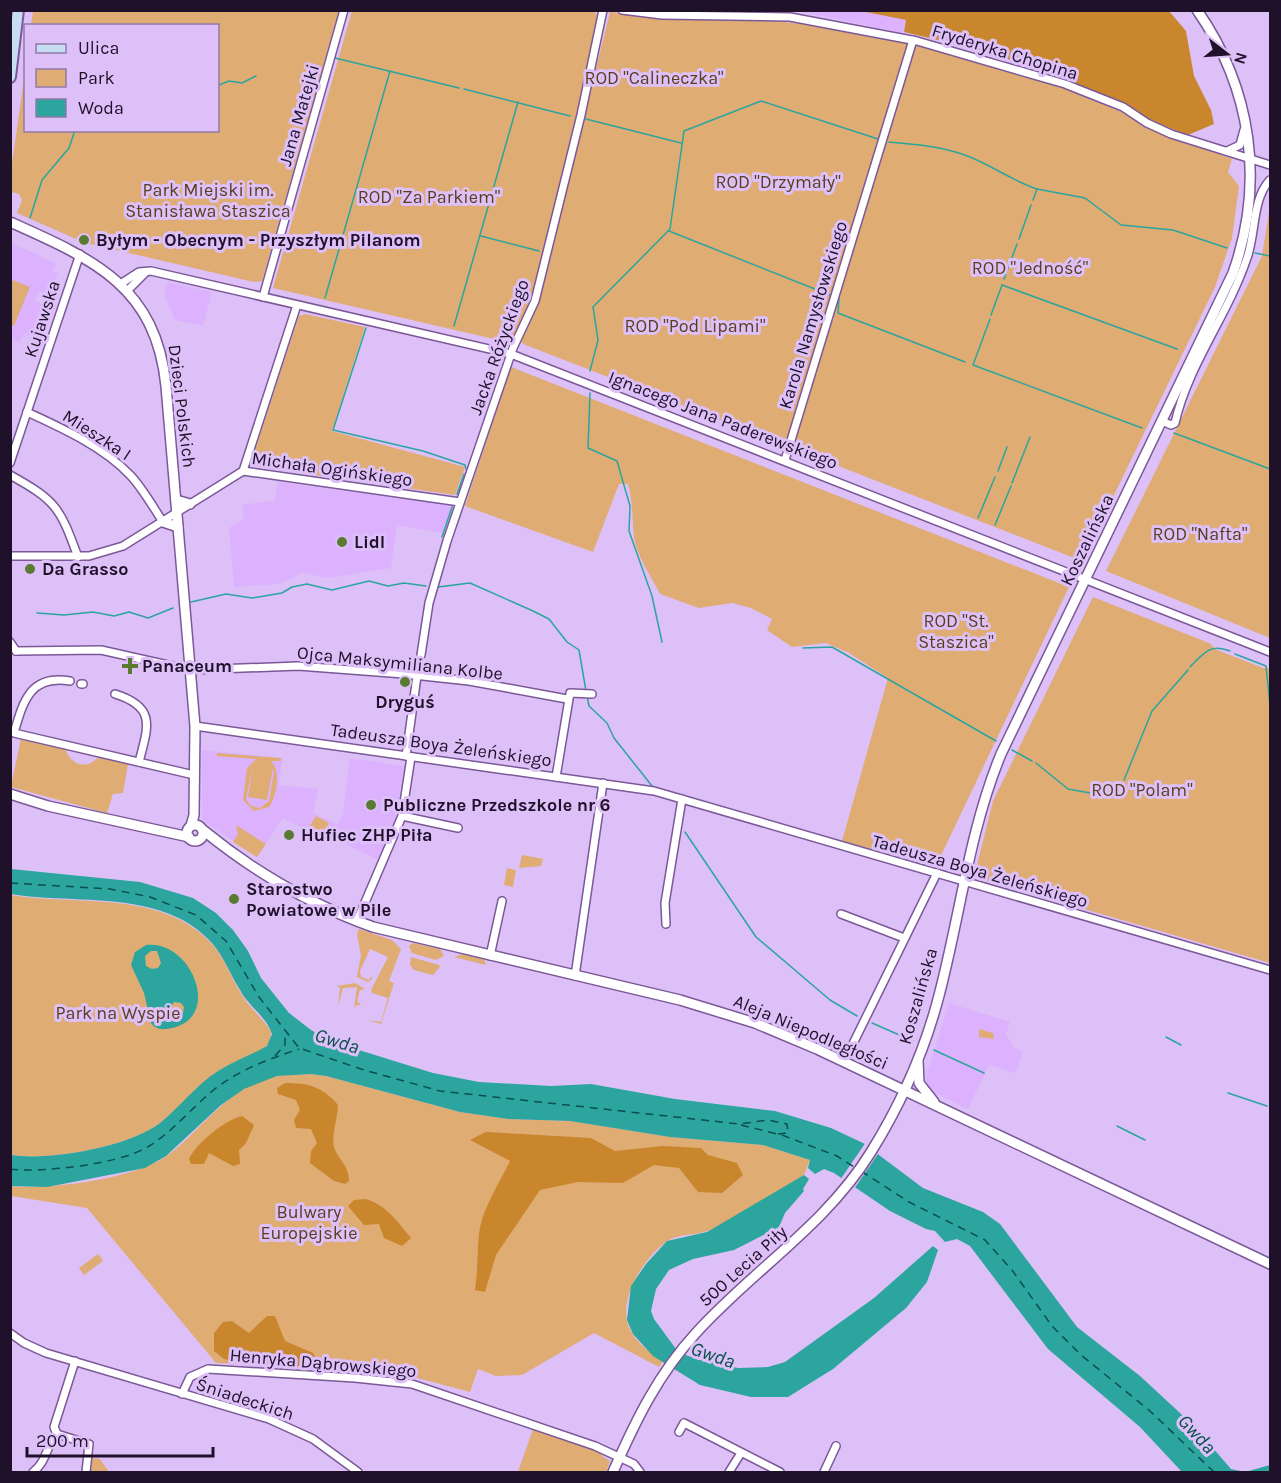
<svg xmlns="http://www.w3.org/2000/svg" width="1281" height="1483" font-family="Karla,sans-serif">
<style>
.built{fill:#dcb2ff}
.green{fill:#dfac73;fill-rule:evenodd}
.forest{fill:#c9862d}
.water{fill:#2ba59e;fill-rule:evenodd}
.pier{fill:#ddc0f8}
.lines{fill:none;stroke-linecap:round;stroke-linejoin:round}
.stream{stroke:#2ba59e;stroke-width:1.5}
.ferry{stroke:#0b504c;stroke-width:1.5;stroke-dasharray:8 6;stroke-linecap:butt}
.minor-casing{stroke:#7b5897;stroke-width:10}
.tertiary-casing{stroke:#7b5897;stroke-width:12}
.secondary-casing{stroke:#7b5897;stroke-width:14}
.minor{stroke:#fff;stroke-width:7}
.tertiary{stroke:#fff;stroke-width:9}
.secondary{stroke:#c6ddf3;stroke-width:10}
.poi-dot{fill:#5b7a31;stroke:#ddc0f8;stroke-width:2}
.labels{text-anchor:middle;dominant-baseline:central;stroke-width:6;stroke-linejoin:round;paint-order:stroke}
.street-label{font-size:18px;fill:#1f112a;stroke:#ddc0f8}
.park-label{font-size:18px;fill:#5a3d1b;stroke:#ddc0f8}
.poi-label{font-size:18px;font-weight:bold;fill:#1f112a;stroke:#ddc0f8;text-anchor:start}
.water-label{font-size:20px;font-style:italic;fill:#0b504c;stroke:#ddc0f8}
</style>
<rect width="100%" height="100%" fill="#ddc0f8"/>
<g class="built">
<polygon points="885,10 907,18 903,33 803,12 711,11"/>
<polygon points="11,243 56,263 52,271 58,273 48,295 39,291 35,301 54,308 43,342 24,333 19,343 11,338"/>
<polygon points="167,282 212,292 203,326 175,320 164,294"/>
<polygon points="278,482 452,506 442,533 397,525 391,568 328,578 303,573 278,584 234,587 229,528 244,518 242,505 275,500"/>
<polygon points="202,750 283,758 278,785 318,789 313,813 337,824 343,814 350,758 404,766 395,825 381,861 330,837 327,841 283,818 257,857 202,820"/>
<polygon points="949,1003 1010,1022 1006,1034 1015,1048 1023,1051 1016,1073 989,1065 968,1109 931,1091 925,1080"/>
</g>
<g class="green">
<polygon points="33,11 339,11 262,281 254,282 90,244 90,238 85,235 79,235 76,239 17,213 22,200 19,194 11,192 11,171 25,71 26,130 218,130 218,26 31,25"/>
<polygon points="352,11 594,11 598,17 576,119 528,309 511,343 273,288"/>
<polygon points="610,12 672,20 766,20 820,26 909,44 786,446 523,344 521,340 539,298"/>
<polygon points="916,45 1064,88 1131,116 1142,126 1232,159 1228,172 1239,186 1232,238 1215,287 1082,561 792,448 830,322 834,320 833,313"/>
<polygon points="1270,205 1270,638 1106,571 1262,256"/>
<polygon points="10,279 30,287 14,326 11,324"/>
<polygon points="305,314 365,327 332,431 465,467 455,495 259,467 252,459 299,316"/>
<path d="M511 367 1069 587 936 866 842 841 888 678 849 653 826 643 792 647 767 630 772 619 751 608 732 603 699 608 660 594C651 576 637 557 634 537 632 519 633 502 628 484H619L593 552 465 506Z"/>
<polygon points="1093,597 1209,643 1217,650 1263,668 1270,668 1270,963 974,877 993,801"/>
<path d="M21 738 65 749C71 764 85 771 99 757L128 764 123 793 113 794 107 813 11 787Z"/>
<path d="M217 753 281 758V761H271C281 771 277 796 269 807L254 811 243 800 247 768 256 759 217 756ZM253 766 248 797 267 800 273 769 274 772 269 801 260 808 251 806 246 799Z"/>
<polygon points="316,816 329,823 321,837 308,829"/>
<polygon points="236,825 266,844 257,857 233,842 238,834"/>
<polygon points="522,855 543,859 541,866 519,868"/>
<polygon points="507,868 516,870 513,887 504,885"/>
<path d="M11 895C75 906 162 889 212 944 225 959 231 978 242 995 250 1008 262 1018 271 1031L270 1043C257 1056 233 1061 218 1071 196 1086 180 1107 160 1123 129 1147 49 1161 11 1155Z"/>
<polygon points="359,929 392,940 401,949 389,981 394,983 381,1024 367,1020 381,1022 388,998 372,993 371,990 388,957 370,949 360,971 361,977 369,980 372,976 372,979 368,982 357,977 361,955 357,935"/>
<polygon points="413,943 440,949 444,956 436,960 412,953 409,946"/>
<polygon points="463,954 484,959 486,965 454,957"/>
<polygon points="411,957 439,965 440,967 433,975 414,970 410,965"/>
<polygon points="355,983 365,989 360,990 357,1001 361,1005 356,1005 354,1009 357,987 343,988 338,1007 340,988 337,986"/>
<polygon points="979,1029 993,1033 994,1039 979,1037"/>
<path d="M311 1074 326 1076 460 1112 508 1119 570 1121 671 1137 763 1145 810 1160 804 1175 793 1182C766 1198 739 1217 710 1230 696 1236 678 1233 666 1242 645 1257 621 1294 627 1321 631 1339 649 1352 663 1361L659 1367 594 1333 522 1375 496 1376 478 1369 470 1392 391 1371 216 1363 87 1208 11 1196 10 1186C49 1190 133 1179 165 1157 201 1132 225 1089 270 1078 283 1074 298 1075 311 1074Z"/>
<polygon points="98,1254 103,1261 84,1275 79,1268"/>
<polygon points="533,1429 603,1453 602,1456 610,1461 606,1472 518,1472"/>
<polygon points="91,1458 100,1459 109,1472 89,1472"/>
</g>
<g class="forest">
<path d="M861 11H1169L1186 31 1194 76 1211 110 1214 124 1188 135C1140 118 1098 90 1050 73 1003 56 953 43 904 32L906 20Z"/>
<path d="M285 1083C308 1083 322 1086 338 1105 338 1118 330 1138 335 1150 340 1161 349 1166 349 1181L345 1184 334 1181 310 1163 311 1151 317 1143 311 1129 296 1128 294 1120 300 1110 296 1100 278 1094 277 1088Z"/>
<path d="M242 1116 254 1125 246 1143 239 1150 240 1164 233 1166 209 1153 204 1164H191L189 1159C196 1144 224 1120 242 1116Z"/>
<path d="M486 1132 591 1138 615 1151 663 1146 701 1148 708 1155 737 1163 743 1175 722 1193 698 1192 679 1168 654 1165 623 1183 578 1182 540 1190 496 1255 485 1292 475 1290C478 1271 477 1253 479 1234 482 1209 499 1184 510 1161L470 1140Z"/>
<path d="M366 1199C386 1205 398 1222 411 1238L402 1246 384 1238 379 1224 364 1225 348 1206 354 1200Z"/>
<polygon points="267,1316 275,1316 285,1341 313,1353 318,1365 314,1367 236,1362 224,1359 214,1351 214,1333 223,1322 232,1321 249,1333"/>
</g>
<g class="water">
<path d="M11 869 140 882 193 898 216 913 233 930 248 951 261 978 289 1013 311 1030 333 1042 433 1073 479 1082 551 1086 591 1084 675 1099 775 1111 831 1128 863 1143 923 1188 983 1212 1000 1224 1077 1327 1140 1376 1193 1425 1231 1469 1245 1472 1270 1465V1472H1182L1140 1427 1048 1349 970 1246 957 1239 945 1242 935 1231 926 1229 890 1211 834 1173 824 1169 815 1174 808 1168 810 1160 763 1145 670 1137 570 1121 508 1119 460 1112 326 1076 311 1074 277 1076 244 1089 221 1105 166 1156 145 1168 47 1187 11 1186V1155C49 1161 129 1147 160 1123 180 1107 196 1085 218 1071 234 1061 251 1055 267 1046L272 1034C267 1017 248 1006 240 990 230 974 224 957 212 943 163 888 75 905 11 894Z"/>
<path d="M146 945C191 939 223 1017 172 1028 164 1030 156 1030 151 1023L144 993 131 965 135 952ZM157 951 161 963 158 968 152 969 146 966 145 956 151 951ZM174 1002 181 1003 184 1007 183 1013 177 1018 168 1011Z"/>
<polygon points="804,1175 809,1179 803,1189 804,1191 785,1213 779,1227 734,1250 693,1259 669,1270 656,1289 651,1311 654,1319 676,1349 688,1356 738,1368 768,1367 785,1362 874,1298 933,1246 938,1250 927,1282 906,1308 833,1369 788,1397 751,1397 700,1385 653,1356 633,1334 627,1320 631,1286 646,1264 667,1241 707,1232"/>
</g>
<polygon class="pier" points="866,1142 880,1151 854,1189 840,1180"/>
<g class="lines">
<g class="stream">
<polyline points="335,58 459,88"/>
<polyline points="219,85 229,81 242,83 256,76"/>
<polyline points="464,89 570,116"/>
<polyline points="586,119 681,143"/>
<path d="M889 142C913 144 939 146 962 154 989 163 1010 180 1037 189L1033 200"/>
<polyline points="1037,189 1085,198 1121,225 1173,230 1227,248"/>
<polyline points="30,218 42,180 69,148 75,130"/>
<polyline points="669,231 830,295"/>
<polyline points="481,236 539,251"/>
<polyline points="1019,239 1031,205"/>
<polyline points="1255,253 1270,256"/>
<polyline points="1004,279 1017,244"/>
<polyline points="1002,285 1177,349"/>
<polyline points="325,298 390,71"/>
<polyline points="839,298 838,313 965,362"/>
<polyline points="991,315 1002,285"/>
<polyline points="990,319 973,365 1142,428"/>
<polyline points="454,326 518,102"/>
<polyline points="366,328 333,430 423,451 465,465 466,469"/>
<polyline points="590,371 598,340 593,307 670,229 684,131 761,101 878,139"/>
<polyline points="590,393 588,448 617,461 630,506 629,531 652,596 662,642"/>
<polyline points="1174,433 1270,469"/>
<polyline points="998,471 1007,447"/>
<polyline points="1012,483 1030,437"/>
<polyline points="457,494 464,474"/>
<polyline points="978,518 995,477"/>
<polyline points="995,525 1011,486"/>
<polyline points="442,537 452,507"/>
<polyline points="438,587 470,583 533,611 549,619 567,642 579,650 586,691"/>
<polyline points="191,602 226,594 252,598 282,593 292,587 307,584 332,590 369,581 388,586 404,583 426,586"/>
<polyline points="37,613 64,615 93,612 114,616 129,612 148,618 173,608"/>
<polyline points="803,648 832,647 996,741"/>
<polyline points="1235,654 1266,666 1270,705"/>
<path d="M1190 667C1204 653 1210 643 1230 651"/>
<polyline points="587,696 589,706 607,723 614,738 652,786"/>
<polyline points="1012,750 1032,761"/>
<polyline points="1036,763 1068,789 1113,797 1122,786"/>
<polyline points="1124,780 1152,711 1188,670"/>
<polyline points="685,832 756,937 830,1000 857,1016"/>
<polyline points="872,1023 913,1041"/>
<polyline points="1166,1037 1181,1045"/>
<polyline points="934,1050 984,1073"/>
<polyline points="1228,1093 1267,1106"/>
<polyline points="1117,1126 1145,1140"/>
</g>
<g class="ferry">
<polyline points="10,883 110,889 150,897 196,915 226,941 259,997 299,1048 364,1070 440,1091 739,1124 768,1120 787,1124 788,1133 777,1134"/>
<polyline points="275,1056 285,1045 285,1032"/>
<polyline points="741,1125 777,1134"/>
<polyline points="782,1135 837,1156 854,1167"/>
<path d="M10 1169C43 1173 117 1164 146 1148 172 1133 192 1107 216 1088 241 1069 269 1059 299 1049"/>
<polyline points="861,1171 909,1202 985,1240 1012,1270 1052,1326 1081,1355 1150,1411 1214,1472"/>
</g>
<defs>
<g id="minor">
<polyline points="622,10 662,15 790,17 917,41 1065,84 1123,107 1147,123 1171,134 1270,165"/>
<polyline points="1227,151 1240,145 1244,130"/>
<polyline points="122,283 139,272 151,271 511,354 1270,652"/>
<polyline points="128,290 146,272"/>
<polyline points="263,297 344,10"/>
<path d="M27 412C62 428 104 447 131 476 143 489 153 507 163 522"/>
<path d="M1162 421 1171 425 1175 423C1188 365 1228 315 1247 258 1256 233 1252 199 1270 180"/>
<polyline points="785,460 913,40"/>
<polyline points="10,463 80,254"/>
<polyline points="243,471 297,305"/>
<path d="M10 475C57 501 60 508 78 557"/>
<polyline points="10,556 89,556 123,546 243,471 460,502"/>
<polyline points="10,642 16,651"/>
<polyline points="16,651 101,650 190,670 298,666 404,674 469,681 567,699"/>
<polyline points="421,655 429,603 447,541 513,348 535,301 581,115 603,10"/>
<polyline points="419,676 420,665"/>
<path d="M70 681C30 674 23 702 14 733L194 775"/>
<polyline points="81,684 83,684"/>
<path d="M115 694C157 707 148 727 139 762"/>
<polyline points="195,726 654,791 1270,970"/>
<polyline points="406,756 417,676"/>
<polyline points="556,777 570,693 592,694"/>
<polyline points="402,816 458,828"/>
<polyline points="841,914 904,938"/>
<polyline points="357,921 402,816 411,757"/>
<polyline points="666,924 665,903 682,799"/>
<polyline points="490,956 502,901"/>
<polyline points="575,976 603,783"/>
<polyline points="844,1062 937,873"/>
<polyline points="10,1333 24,1343 46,1353 269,1419 313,1439 358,1472"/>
<polyline points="182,1394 190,1377 208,1369 355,1378 412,1384 595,1446 634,1464 640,1472"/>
<polyline points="679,1432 684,1423 780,1472"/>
<polyline points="57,1434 54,1427 75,1361"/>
<polyline points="57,1434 89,1444 86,1472"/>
<path d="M33 1472C47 1462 46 1445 57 1434"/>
<polyline points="729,1472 741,1453"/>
<polyline points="824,1472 836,1446"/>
</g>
<g id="tertiary">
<path d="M10 222C93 259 156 286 166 386L195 726 194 815 191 826"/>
<polyline points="176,500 190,504"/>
<polyline points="163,522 178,527"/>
<polyline points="10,794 48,806 189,837"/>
<circle cx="195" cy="833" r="8"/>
<path d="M203 830C253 871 312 905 373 927L680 1000 755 1023 817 1049 1270 1264"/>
<polyline points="918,1061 919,1083 934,1102"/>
<path d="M613 1472C635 1422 658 1374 696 1333 753 1270 826 1225 871 1152 899 1107 923 1054 937 1003 960 919 968 834 1001 754L1233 273C1265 183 1252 89 1197 10"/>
</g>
<polyline id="secondary" points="10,77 18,10"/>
</defs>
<use href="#minor" class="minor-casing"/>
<use href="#tertiary" class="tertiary-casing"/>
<use href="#secondary" class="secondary-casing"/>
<use href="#minor" class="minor"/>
<use href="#tertiary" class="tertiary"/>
<use href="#secondary" class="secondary"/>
</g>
<g class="poi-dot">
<circle cx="84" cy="240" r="6"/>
<circle cx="342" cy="542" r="6"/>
<circle cx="30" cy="569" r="6"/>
<path d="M127 657h6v6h6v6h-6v6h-6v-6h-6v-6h6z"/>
<circle cx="405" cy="682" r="6"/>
<circle cx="371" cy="805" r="6"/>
<circle cx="289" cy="835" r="6"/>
<circle cx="234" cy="899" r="6"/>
</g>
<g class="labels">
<g class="street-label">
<text transform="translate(1005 52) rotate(17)">Fryderyka Chopina</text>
<text transform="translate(299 115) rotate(-74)">Jana Matejki</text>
<text transform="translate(813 315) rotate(-73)">Karola Namysłowskiego</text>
<text transform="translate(42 319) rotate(-72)">Kujawska</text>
<text transform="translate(499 347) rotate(-70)">Jacka Różyckiego</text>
<text transform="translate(182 406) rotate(83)">Dzieci Polskich</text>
<text transform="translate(723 420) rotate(21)">Ignacego Jana Paderewskiego</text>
<text transform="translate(97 435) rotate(33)">Mieszka I</text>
<text transform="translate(332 469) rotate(8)">Michała Ogińskiego</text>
<text transform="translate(1087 540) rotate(-64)">Koszalińska</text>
<text transform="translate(400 663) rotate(6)">Ojca Maksymiliana Kolbe</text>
<text transform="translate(441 745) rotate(8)">Tadeusza Boya Żeleńskiego</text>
<text transform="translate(980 871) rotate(16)">Tadeusza Boya Żeleńskiego</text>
<text transform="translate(918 996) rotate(-74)">Koszalińska</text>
<text transform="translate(811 1032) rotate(23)">Aleja Niepodległości</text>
<text transform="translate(743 1266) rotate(-42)">500 Lecia Piły</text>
<text transform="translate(323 1363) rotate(5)">Henryka Dąbrowskiego</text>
<text transform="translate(245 1399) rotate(18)">Śniadeckich</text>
</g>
<g class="park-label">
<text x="654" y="78">ROD "Calineczka"</text>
<text x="778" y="182">ROD "Drzymały"</text>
<text x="208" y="190">Park Miejski im.<tspan x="208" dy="21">Stanisława Staszica</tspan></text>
<text x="429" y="197">ROD "Za Parkiem"</text>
<text x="1030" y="268">ROD "Jedność"</text>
<text x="695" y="326">ROD "Pod Lipami"</text>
<text x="1200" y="534">ROD "Nafta"</text>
<text x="956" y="621">ROD "St.<tspan x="956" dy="21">Staszica"</tspan></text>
<text x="1142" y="790">ROD "Polam"</text>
<text x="118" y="1013">Park na Wyspie</text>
<text x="309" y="1212">Bulwary<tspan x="309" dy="21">Europejskie</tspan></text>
</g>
<g class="poi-label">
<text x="96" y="240">Byłym - Obecnym - Przyszłym Pilanom</text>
<text x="354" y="542">Lidl</text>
<text x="42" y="569">Da Grasso</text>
<text x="142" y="666">Panaceum</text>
<text x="405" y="702" text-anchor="middle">Dryguś</text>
<text x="383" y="805">Publiczne Przedszkole nr 6</text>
<text x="301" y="835">Hufiec ZHP Piła</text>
<text x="246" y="889">Starostwo<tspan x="246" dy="21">Powiatowe w Pile</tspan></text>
</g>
<g class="water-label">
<text transform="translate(337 1041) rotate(17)">Gwda</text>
<text transform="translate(713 1355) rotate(19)">Gwda</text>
<text transform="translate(1197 1434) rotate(47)">Gwda</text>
</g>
</g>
<rect width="1281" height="1483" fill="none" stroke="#1f112a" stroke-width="24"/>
<rect x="24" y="24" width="195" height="108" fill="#ddc0f8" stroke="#917aa6" stroke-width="1.5"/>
<rect x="36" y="44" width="30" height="9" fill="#c6ddf3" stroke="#917aa6" stroke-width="1.5"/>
<text x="78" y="54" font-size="18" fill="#1f112a">Ulica</text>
<rect x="36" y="69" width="30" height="18" fill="#dfac73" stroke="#917aa6" stroke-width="1.5"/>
<text x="78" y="84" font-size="18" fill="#1f112a">Park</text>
<rect x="36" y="99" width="30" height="18" fill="#2ba59e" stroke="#917aa6" stroke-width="1.5"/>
<text x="78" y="114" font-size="18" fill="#1f112a">Woda</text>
<g transform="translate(1227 54) rotate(107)" stroke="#ddc0f8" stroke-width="4.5" paint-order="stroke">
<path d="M0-4.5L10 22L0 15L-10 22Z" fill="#1f112a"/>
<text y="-9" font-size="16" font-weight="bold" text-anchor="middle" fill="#1f112a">N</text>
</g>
<path d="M27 1447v9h186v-9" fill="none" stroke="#1f112a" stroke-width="3"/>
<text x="36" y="1447" font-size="18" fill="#1f112a" stroke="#ddc0f8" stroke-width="4.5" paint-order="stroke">200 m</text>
</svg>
